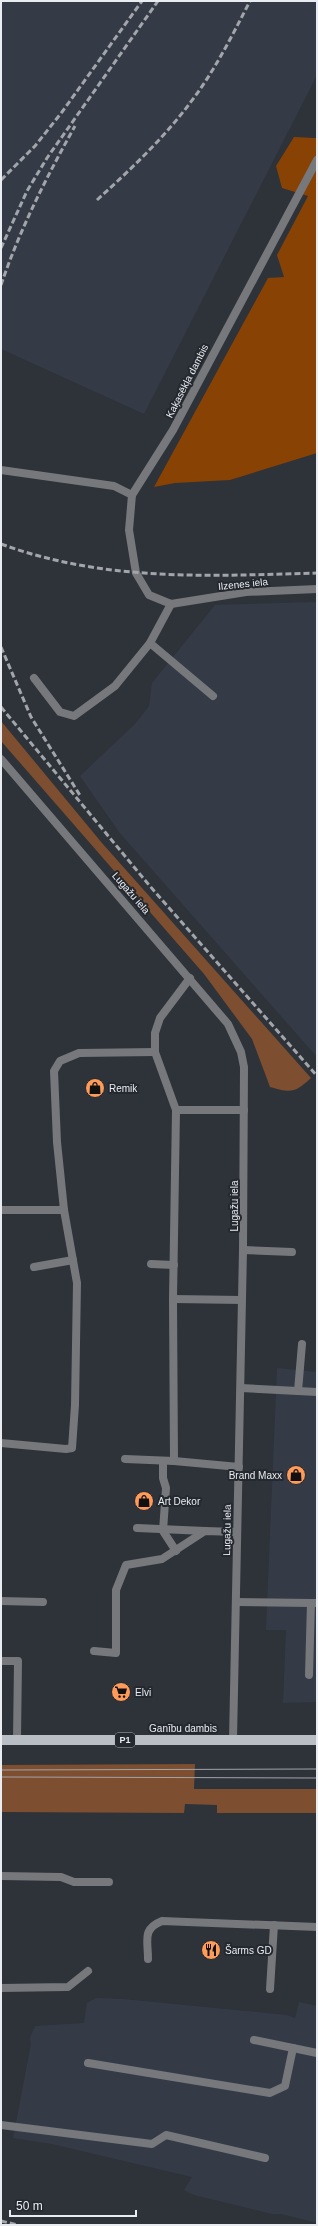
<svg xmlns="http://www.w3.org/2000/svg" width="318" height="2226" font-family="Helvetica,sans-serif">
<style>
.built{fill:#343b47}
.green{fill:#7d4e2f}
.forest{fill:#884204}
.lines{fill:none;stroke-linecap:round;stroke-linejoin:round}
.service{stroke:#76787c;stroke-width:8}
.minor{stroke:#76787c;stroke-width:8}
.tertiary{stroke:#76787c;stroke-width:8}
.primary{stroke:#babec5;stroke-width:10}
.tram{stroke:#a2a5aa;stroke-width:1}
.rail{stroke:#a2a5aa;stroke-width:3;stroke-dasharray:6 3;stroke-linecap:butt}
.labels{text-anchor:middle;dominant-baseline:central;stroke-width:4;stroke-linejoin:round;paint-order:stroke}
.shield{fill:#24282f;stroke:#aeb1b6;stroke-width:1}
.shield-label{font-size:9px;font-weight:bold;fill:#e9ecf0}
.street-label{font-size:10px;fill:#e9ecf0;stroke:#24282f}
.poi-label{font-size:10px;fill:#e9ecf0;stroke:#24282f;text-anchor:start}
</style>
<rect width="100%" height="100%" fill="#2e3239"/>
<g class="built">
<polygon points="1,1 317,1 317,75 144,414 1,349"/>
<polygon points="317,602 317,1057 119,832 80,776 135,724 149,706 152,683 215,605"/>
<polygon points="277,1368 317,1372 317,1702 283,1703 286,1630 266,1630"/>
<polygon points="96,1998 123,1999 286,2015 295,2018 299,2002 317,2006 317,2223 281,2214 272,2214 194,2195 184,2190 192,2177 52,2144 13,2138 31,2044 30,2038 35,2026 84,2023 87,2003"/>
</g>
<g class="green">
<path d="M1 721 102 843 311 1078C295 1093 291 1093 270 1087L252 1039 204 974 1 741Z"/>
<polygon points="195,1764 194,1789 317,1789 317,1813 217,1813 217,1805 185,1804 184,1813 1,1812 1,1765"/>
</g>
<polygon class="forest" points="294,137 316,138 317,142 317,453 230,480 175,483 154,487 268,278 284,277 277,255 308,196 282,188 276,166"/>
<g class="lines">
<g class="service">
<polyline points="1,470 114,486 132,495"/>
<polyline points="150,643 213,696"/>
<polyline points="34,678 60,712 74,716 115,686 150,643 171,604"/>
<polyline points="243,1250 292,1252"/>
<polyline points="34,1267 73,1260"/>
<polyline points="241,1388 317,1392"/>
<polyline points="298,1391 302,1344"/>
<polyline points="1,1601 43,1602"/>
<polyline points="236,1602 311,1603"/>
<polyline points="1,1661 18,1661 17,1739"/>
<polyline points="309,1675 311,1603 317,1603"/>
<polyline points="1,1876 61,1877 74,1882 109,1882"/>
<path d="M148 1959C148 1940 142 1929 162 1921L317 1927"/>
<polyline points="1,1988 68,1987 88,1971"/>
<polyline points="270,1989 274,1925"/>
<polyline points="254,2040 317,2053"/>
<polyline points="88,2063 270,2093 285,2086 293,2048"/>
<polyline points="1,2125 152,2144 166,2135 265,2158"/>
</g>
<g class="minor">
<polyline points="317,160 173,430 132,495 129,530 136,573 149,595 171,604 246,592 317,589"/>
<polyline points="176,1110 244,1110"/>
<polyline points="1,1210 64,1210"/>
<polyline points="151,1264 174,1265"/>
<polyline points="173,1299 242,1300"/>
<polyline points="1,1443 66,1449 72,1448 75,1405 77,1283 64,1210 57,1142 54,1071 60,1061 79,1053 155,1052"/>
<polyline points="125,1459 174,1461 239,1467"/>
<polyline points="163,1461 163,1478 166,1488 163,1531 176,1551"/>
<polyline points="174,1461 173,1299 176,1110 155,1052 155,1033 160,1018 190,978"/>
<polyline points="137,1528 205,1531"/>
<polyline points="94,1651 116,1653 116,1590 126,1565 162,1559 205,1531 237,1532"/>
</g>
<polyline class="tertiary" points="1,759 228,1024 241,1052 244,1067 243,1250 233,1740"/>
<polyline class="primary" points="1,1740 317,1740"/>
<g class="tram">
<polyline points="1,1770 317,1769"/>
<polyline points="1,1777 317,1778"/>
</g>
<g class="rail">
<polyline points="1,180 35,146 62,112 142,1"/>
<path d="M97 200C130 170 163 139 190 103 214 72 232 36 250 1"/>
<polyline points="1,248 27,191 47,158 158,1"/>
<path d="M1 285C20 229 46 178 75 126"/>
<path d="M1 544C105 582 209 576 317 573"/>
<polyline points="1,647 31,717 81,797"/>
<polyline points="1,707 149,885 317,1076"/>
<polyline points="1,2221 18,2225"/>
</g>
</g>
<defs>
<symbol id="shop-disc" viewBox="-11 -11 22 22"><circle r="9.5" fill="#fe9b59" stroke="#24282f"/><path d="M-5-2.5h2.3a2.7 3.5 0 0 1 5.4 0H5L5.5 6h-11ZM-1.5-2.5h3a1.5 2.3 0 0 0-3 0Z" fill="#111"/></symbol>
<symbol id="supermarket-disc" viewBox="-11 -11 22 22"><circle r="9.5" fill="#fe9b59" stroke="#24282f"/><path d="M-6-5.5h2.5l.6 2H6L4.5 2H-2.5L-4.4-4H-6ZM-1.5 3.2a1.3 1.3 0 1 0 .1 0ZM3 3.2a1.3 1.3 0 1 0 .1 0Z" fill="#111"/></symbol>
<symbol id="restaurant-disc" viewBox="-11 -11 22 22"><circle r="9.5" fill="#fe9b59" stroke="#24282f"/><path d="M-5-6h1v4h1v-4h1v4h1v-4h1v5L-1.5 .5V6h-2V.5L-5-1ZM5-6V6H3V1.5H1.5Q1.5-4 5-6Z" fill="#111"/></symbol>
</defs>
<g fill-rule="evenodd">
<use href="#shop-disc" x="84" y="1077" width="22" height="22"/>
<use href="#shop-disc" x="285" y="1464" width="22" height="22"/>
<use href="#shop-disc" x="133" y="1490" width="22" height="22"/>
<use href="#supermarket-disc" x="110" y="1681" width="22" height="22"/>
<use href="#restaurant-disc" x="200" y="1939" width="22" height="22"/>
</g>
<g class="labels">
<rect class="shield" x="115" y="1733" width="20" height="14" rx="3"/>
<g class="shield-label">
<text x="125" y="1740">P1</text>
</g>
<g class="street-label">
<text transform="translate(187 381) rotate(-63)">Kaķasēkļa dambis</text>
<text transform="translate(243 584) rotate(-6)">Ilzenes iela</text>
<text transform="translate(131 893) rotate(49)">Lugažu iela</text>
<text transform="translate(234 1206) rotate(-90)">Lugažu iela</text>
<text transform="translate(227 1530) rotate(-89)">Lugažu iela</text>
<text x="183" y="1728">Ganību dambis</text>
</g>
<g class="poi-label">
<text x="109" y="1088">Remik</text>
<text x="282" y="1475" text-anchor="end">Brand Maxx</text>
<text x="158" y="1501">Art Dekor</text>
<text x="135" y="1692">Elvi</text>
<text x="225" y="1950">Šarms GD</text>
</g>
</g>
<rect width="318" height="2226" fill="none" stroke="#e9ecf0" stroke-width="4"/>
<path d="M10 2210v6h126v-6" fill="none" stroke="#e9ecf0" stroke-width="2"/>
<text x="16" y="2210" font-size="12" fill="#e9ecf0" stroke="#24282f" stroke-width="3" paint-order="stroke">50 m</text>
</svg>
